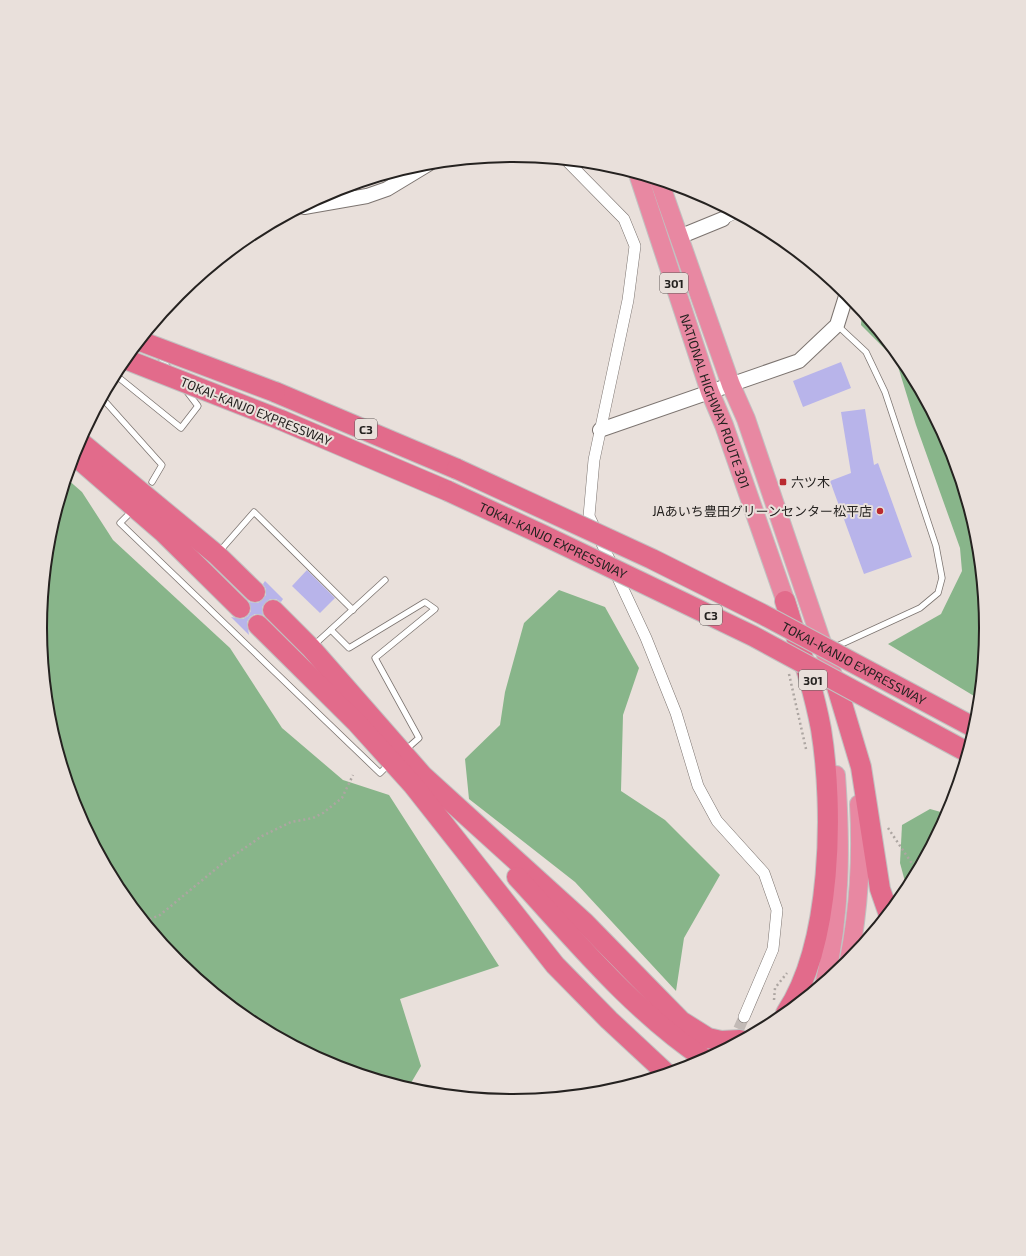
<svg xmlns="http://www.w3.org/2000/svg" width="1026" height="1256" font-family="'Exo 2','Noto Sans JP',sans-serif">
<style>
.forest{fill:#88b58a}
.building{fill:#b8b4ea}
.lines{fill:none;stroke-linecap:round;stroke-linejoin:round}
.minor-tunnel{stroke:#c2bab6;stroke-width:11;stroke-dasharray:11 5.5;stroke-linecap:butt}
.service-casing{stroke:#7c7470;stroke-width:7}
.minor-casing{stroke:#7c7470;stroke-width:12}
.tertiary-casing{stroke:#7c7470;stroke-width:16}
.trunk-casing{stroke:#c2c1c1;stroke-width:20}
.motorway-casing{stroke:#c2c1c1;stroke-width:22}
.path{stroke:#ada6a2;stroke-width:2.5;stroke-dasharray:2 3;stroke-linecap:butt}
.service{stroke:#fff;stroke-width:5.5}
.minor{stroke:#fff;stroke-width:11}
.tertiary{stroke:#fff;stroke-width:14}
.trunk{stroke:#e888a2;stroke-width:18}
.motorway{stroke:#e26b8b;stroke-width:20}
.motorway-bridge-casing{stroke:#c2c1c1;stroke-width:22;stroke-linecap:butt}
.motorway-bridge{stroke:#e26b8b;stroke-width:20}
.poi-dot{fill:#ba2a2f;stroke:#e9e0db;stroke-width:1.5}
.labels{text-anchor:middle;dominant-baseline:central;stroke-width:4;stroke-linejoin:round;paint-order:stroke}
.shield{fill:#e9e0db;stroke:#605b58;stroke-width:1}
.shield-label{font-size:12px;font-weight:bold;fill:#252220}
.street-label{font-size:13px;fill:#252220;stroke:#e9e0db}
.poi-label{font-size:13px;fill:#252220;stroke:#e9e0db;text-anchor:start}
.rim{fill:none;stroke:#252220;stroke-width:2}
</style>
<rect width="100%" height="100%" fill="#e9e0db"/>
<g class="forest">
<polygon points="862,311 906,365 950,447 977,536 986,628 979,699 888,644 941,614 962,571 960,548 916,425 896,360 861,325"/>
<polygon points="66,478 82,492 113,540 230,648 282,728 343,780 389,795 499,966 400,999 421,1066 408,1088 332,1065 250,1021 178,962 120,891 76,809 49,720 40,628 49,535"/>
<polygon points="559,590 605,607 639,668 623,715 621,791 665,820 720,875 684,938 676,991 575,882 469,799 465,759 500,725 505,692 524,623"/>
<polygon points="930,809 948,814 907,889 900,863 902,825"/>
</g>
<g class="building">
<polygon points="841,362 851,388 803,407 793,381"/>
<polygon points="865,409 874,465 878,463 912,557 864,574 830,481 851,473 841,412"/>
<polygon points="307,570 335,598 320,613 292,586"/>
<polygon points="265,581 283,599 281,602 276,599 270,599 262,607 263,615 255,614 250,617 247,622 249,635 231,617 243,619 248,616 251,611 249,602 258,603 266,595 266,589 263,584"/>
</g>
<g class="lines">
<polyline class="minor-tunnel" points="732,1044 744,1017"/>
<defs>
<g id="service">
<polyline points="158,354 170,370"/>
<polyline points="107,390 118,377 181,428 198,406 185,389"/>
<polyline points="102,398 162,465 152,482"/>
<polyline points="127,516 120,523 380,773 384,769"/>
<polyline points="219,552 254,512 353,610"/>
<polyline points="331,630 349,648 425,602 435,609 375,658 419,738 411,745"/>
<polyline points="313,646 385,580"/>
<polyline points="835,647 920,608 938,593 942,578 936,546 885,392 866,352 837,325"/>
</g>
<g id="minor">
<polyline points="566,160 624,219 635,246 628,300 594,460 589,516 646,638 676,713 698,786 717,821 764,873 777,910 773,949 744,1017"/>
<polyline points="723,219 735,213"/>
</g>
<g id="tertiary">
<polyline points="304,207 367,196 387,189 430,163"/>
<polyline points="679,237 723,219"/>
<polyline points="600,430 799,361 837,325 847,293"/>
</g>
<g id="trunk">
<path id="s1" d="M638 174 710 392 724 425 790 614"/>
<polyline points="659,180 731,385 746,419 838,690"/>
<path d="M849 960C859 908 862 857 859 804"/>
<path d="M825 981C841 913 841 845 836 775"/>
</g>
<g id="motorway">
<polyline points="275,392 457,469"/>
<polyline points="281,420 448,491"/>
<polyline points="79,441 217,555 255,592"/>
<polyline points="74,455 163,532 240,608"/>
<path d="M785 601C798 643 813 686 821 729 834 809 832 944 786 1013"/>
<polyline points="273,610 311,648 423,776 585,923 681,1021 708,1038 721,1041 740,1040"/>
<polyline points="258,625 357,723 413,785 555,965 609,1020 666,1073"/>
<polyline points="837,687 861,767 880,889 888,912"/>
<path d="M517 877C575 940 633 1011 705 1059"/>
</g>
</defs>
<use href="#service" class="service-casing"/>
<use href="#minor" class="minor-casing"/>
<use href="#tertiary" class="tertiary-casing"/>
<use href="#trunk" class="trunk-casing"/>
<use href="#motorway" class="motorway-casing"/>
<g class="path">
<polyline points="789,674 806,749"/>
<polyline points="888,828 917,871"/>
<polyline points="145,921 160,915 223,863 262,836 291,822 313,818 323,813 342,798 353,775"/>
<polyline points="774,1000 775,988 787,973"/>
</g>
<use href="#service" class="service"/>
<use href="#minor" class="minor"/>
<use href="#tertiary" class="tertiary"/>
<use href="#trunk" class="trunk"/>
<use href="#motorway" class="motorway"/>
<defs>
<g id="motorway-bridge">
<polyline points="140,341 275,392"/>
<polyline points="125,359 281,420"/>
<path id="s2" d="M457 469 652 559 762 614 975 728"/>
<path id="s3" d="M448 491 541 534 753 636 967 752"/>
</g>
</defs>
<use href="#motorway-bridge" class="motorway-bridge-casing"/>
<use href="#motorway-bridge" class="motorway-bridge"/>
</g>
<g class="poi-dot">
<rect x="779" y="478" width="8" height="8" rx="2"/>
<circle cx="880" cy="511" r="4"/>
</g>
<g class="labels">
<g class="shield">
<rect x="660" y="273" width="28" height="20" rx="3"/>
<rect x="355" y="419" width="22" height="20" rx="3"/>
<rect x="700" y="605" width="22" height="20" rx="3"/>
<rect x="799" y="670" width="28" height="20" rx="3"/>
</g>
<g class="shield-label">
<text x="674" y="283">301</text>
<text x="366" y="429">C3</text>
<text x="711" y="615">C3</text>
<text x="813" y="680">301</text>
</g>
<g class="street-label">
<text stroke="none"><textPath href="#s1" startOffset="240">NATIONAL HIGHWAY ROUTE 301</textPath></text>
<text transform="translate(256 411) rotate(22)">TOKAI-KANJO EXPRESSWAY</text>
<text stroke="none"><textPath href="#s3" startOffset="116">TOKAI-KANJO EXPRESSWAY</textPath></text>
<text stroke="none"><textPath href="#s2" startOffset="442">TOKAI-KANJO EXPRESSWAY</textPath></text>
</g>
<g class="poi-label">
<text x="791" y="482">六ツ木</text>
<text x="872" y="511" text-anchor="end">JAあいち豊田グリーンセンター松平店</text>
</g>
</g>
<path d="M0 0H1026V1256H0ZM47 628a466 466 0 1 1 932 0a466 466 0 1 1-932 0Z" fill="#e9e0db" fill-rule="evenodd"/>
<path class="rim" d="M47 628a466 466 0 1 1 932 0a466 466 0 1 1-932 0Z"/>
</svg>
